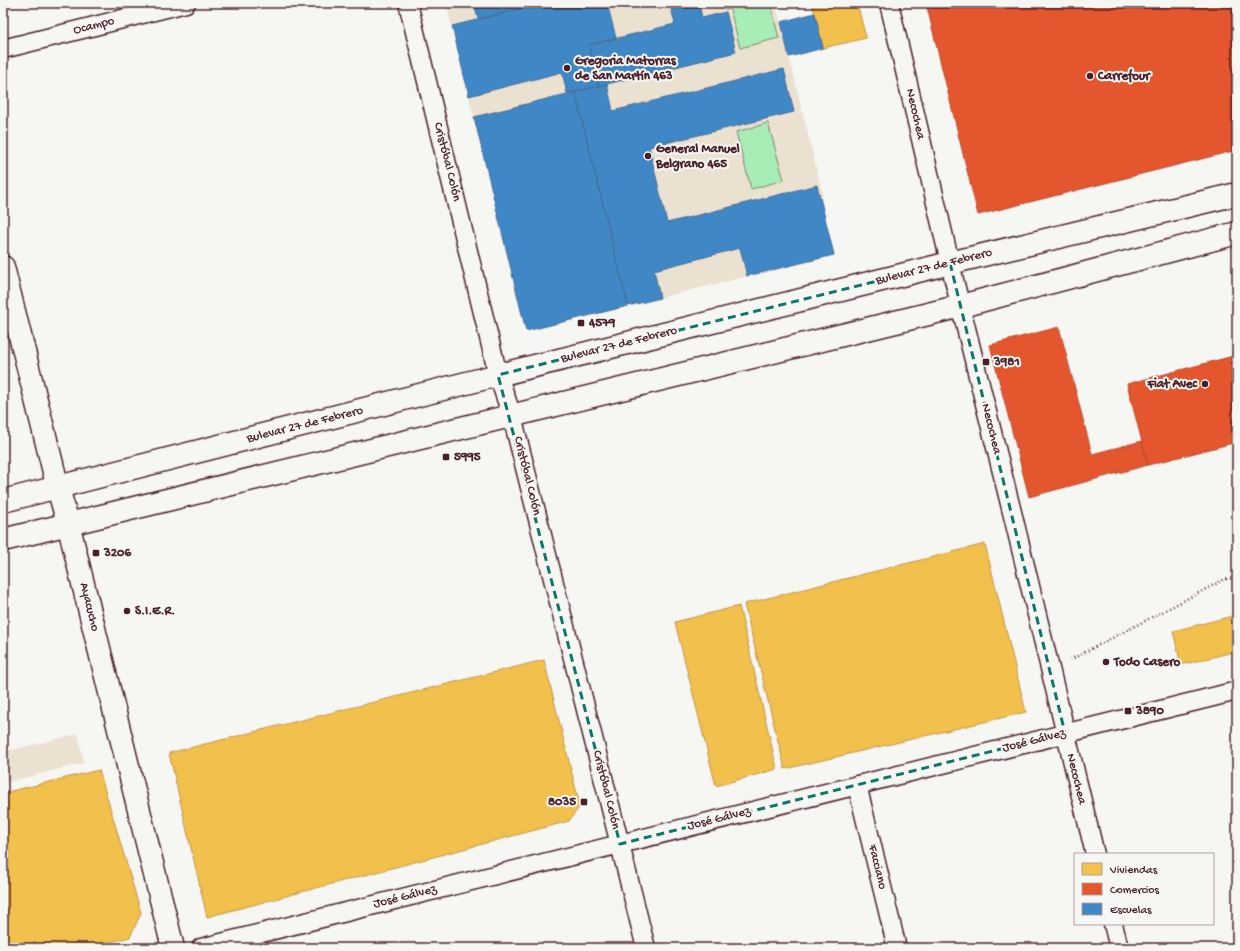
<svg xmlns="http://www.w3.org/2000/svg" width="1240" height="951" font-family="'Gochi Hand',sans-serif">
<style>
.built{fill:#ebe1d1}
.green{fill:#a8ecb6;stroke:#798670}
.homes{fill:#f2c14e;stroke:#c09044}
.shops{fill:#e4572e;stroke:#b6462d}
.schools{fill:#3f88c5;stroke:#426897}
.lines{fill:none;stroke-linecap:round;stroke-linejoin:round}
.street-casing{stroke:#4a1f2b;stroke-width:21}
.secondary-casing{stroke:#4a1f2b;stroke-width:25}
.primary-casing{stroke:#4a1f2b;stroke-width:25}
.path{stroke:#4a1f2b;stroke-width:2.5;stroke-dasharray:1 3;stroke-linecap:butt}
.street{stroke:#f6f6f2;stroke-width:18}
.secondary{stroke:#f6f6f2;stroke-width:22}
.primary{stroke:#f6f6f2;stroke-width:22}
.marked{fill:none;stroke:#0f766e;stroke-width:3;stroke-dasharray:8 5;stroke-linejoin:round}
.poi-dot{fill:#4a1f2b;stroke:#f6f6f2;stroke-width:1.5}
.labels{text-anchor:middle;dominant-baseline:central;stroke-width:4;stroke-linejoin:round;paint-order:stroke}
.street-label{font-size:13px;fill:#4a1f2b;stroke:#f6f6f2}
.poi-label{font-size:13px;font-weight:bold;fill:#4a1f2b;stroke:#f6f6f2;text-anchor:start}
</style>
<rect width="100%" height="100%" fill="#f6f6f2"/>
<filter id="ink" filterUnits="userSpaceOnUse"><feTurbulence type="fractalNoise" baseFrequency=".025" numOctaves="2"/><feDisplacementMap in="SourceGraphic" scale="8" xChannelSelector="R" yChannelSelector="G"/><feConvolveMatrix kernelMatrix="1 2 1 2 8 2 1 2 1" color-interpolation-filters="sRGB"/></filter>
<g filter="url(#ink)">
<g class="built">
<polygon points="446,3 776,3 823,196 820,197 834,255 526,331"/>
<polygon points="78,734 84,763 3,783 3,752"/>
</g>
<g class="green">
<polygon points="723,3 770,3 779,38 740,48 730,9 725,10"/>
<polygon points="768,123 784,180 751,189 736,132"/>
</g>
<g class="homes">
<polygon points="812,3 857,3 866,38 823,48"/>
<polygon points="3,309 10,335 3,337"/>
<polygon points="985,544 1026,712 785,769 744,604"/>
<polygon points="739,606 777,769 716,786 675,622"/>
<polygon points="1237,615 1237,651 1181,665 1173,631"/>
<polygon points="544,660 580,806 569,821 207,917 169,753"/>
<polygon points="99,770 141,913 130,937 85,948 3,948 3,793"/>
</g>
<g class="shops">
<polygon points="926,3 1237,3 1237,150 978,215"/>
<polygon points="1059,327 1092,454 1142,441 1148,465 1029,497 990,345"/>
<polygon points="1237,355 1237,442 1148,465 1127,384"/>
</g>
<g class="schools">
<polygon points="474,3 545,3 478,19"/>
<polygon points="545,3 607,3 616,38 589,45 599,86 567,93 562,72 469,96 452,26"/>
<polygon points="670,3 699,3 702,18 726,12 736,52 599,86 589,45 675,24"/>
<polygon points="815,13 823,48 789,57 781,22"/>
<polygon points="784,69 794,112 649,147 667,223 817,185 834,255 747,276 740,248 654,270 660,298 628,306 575,92 607,84 613,111"/>
<polygon points="575,92 628,306 526,331 474,117"/>
</g>
<g class="lines">
<defs>
<g id="street">
<polyline points="408,3 498,375 512,416 646,948"/>
<polyline points="889,3 955,284 1013,516 1095,854"/>
<polyline points="3,49 186,3"/>
<polyline points="857,785 897,948"/>
<polyline points="1113,924 1119,948"/>
<polyline points="201,948 1237,691"/>
</g>
<polyline id="secondary" points="3,267 58,488 68,523 173,948"/>
<g id="primary">
<polyline points="3,501 498,375 950,263 1237,194"/>
<polyline points="3,540 961,306 1237,233"/>
</g>
</defs>
<use href="#street" class="street-casing"/>
<use href="#secondary" class="secondary-casing"/>
<use href="#primary" class="primary-casing"/>
<polyline class="path" points="1070,660 1225,579 1237,578"/>
<use href="#street" class="street"/>
<use href="#secondary" class="secondary"/>
<use href="#primary" class="primary"/>
</g>
</g>
<path class="marked" d="M950 263 1065 733 620 844 498 375Z"/>
<g class="poi-dot">
<circle cx="567" cy="68" r="4"/>
<circle cx="1090" cy="76" r="4"/>
<circle cx="648" cy="156" r="4"/>
<rect x="577" y="319" width="8" height="8" rx="2"/>
<rect x="982" y="358" width="8" height="8" rx="2"/>
<circle cx="1205" cy="384" r="4"/>
<rect x="442" y="453" width="8" height="8" rx="2"/>
<rect x="92" y="549" width="8" height="8" rx="2"/>
<circle cx="127" cy="611" r="4"/>
<circle cx="1106" cy="662" r="4"/>
<rect x="1124" y="707" width="8" height="8" rx="2"/>
<rect x="580" y="798" width="8" height="8" rx="2"/>
</g>
<g class="labels">
<g class="street-label">
<text transform="translate(94 26) rotate(-14)">Ocampo</text>
<text transform="translate(915 114) rotate(77)">Necochea</text>
<text transform="translate(447 162) rotate(76)">Cristóbal Colón</text>
<text transform="translate(934 267) rotate(-14)">Bulevar 27 de Febrero</text>
<text transform="translate(619 345) rotate(-14)">Bulevar 27 de Febrero</text>
<text transform="translate(305 425) rotate(-14)">Bulevar 27 de Febrero</text>
<text transform="translate(991 429) rotate(76)">Necochea</text>
<text transform="translate(527 476) rotate(76)">Cristóbal Colón</text>
<text transform="translate(89 607) rotate(76)">Ayacucho</text>
<text transform="translate(1034 741) rotate(-14)">José Gálvez</text>
<text transform="translate(1076 779) rotate(76)">Necochea</text>
<text transform="translate(606 790) rotate(76)">Cristóbal Colón</text>
<text transform="translate(719 819) rotate(-14)">José Gálvez</text>
<text transform="translate(877 867) rotate(76)">Facciano</text>
<text transform="translate(405 897) rotate(-14)">José Gálvez</text>
</g>
<g class="poi-label">
<text x="575" y="61">Gregoria Matorras<tspan x="575" dy="15">de San Martín 463</tspan></text>
<text x="1098" y="76">Carrefour</text>
<text x="656" y="149">General Manuel<tspan x="656" dy="15">Belgrano 465</tspan></text>
<text x="589" y="323">4579</text>
<text x="994" y="362">3981</text>
<text x="1197" y="384" text-anchor="end">Fiat Avec</text>
<text x="454" y="457">5995</text>
<text x="104" y="553">3206</text>
<text x="135" y="611">S.I.E.R.</text>
<text x="1114" y="662">Todo Casero</text>
<text x="1136" y="711">3890</text>
<text x="576" y="802" text-anchor="end">8035</text>
</g>
</g>
<rect width="1240" height="951" fill="none" stroke="#f6f6f2" stroke-width="16"/>
<rect x="8" y="8" width="1224" height="935" fill="none" stroke="#4a1f2b" stroke-width="1.5" filter="url(#ink)"/>
<rect x="1074" y="853" width="140" height="72" fill="#f6f6f2" stroke="#b1a0a2"/>
<rect x="1082" y="863" width="20" height="12" fill="#f2c14e" stroke="#b1a0a2"/>
<text x="1110" y="873" font-size="12" fill="#4a1f2b">Viviendas</text>
<rect x="1082" y="883" width="20" height="12" fill="#e4572e" stroke="#b1a0a2"/>
<text x="1110" y="893" font-size="12" fill="#4a1f2b">Comercios</text>
<rect x="1082" y="903" width="20" height="12" fill="#3f88c5" stroke="#b1a0a2"/>
<text x="1110" y="913" font-size="12" fill="#4a1f2b">Escuelas</text>
</svg>
